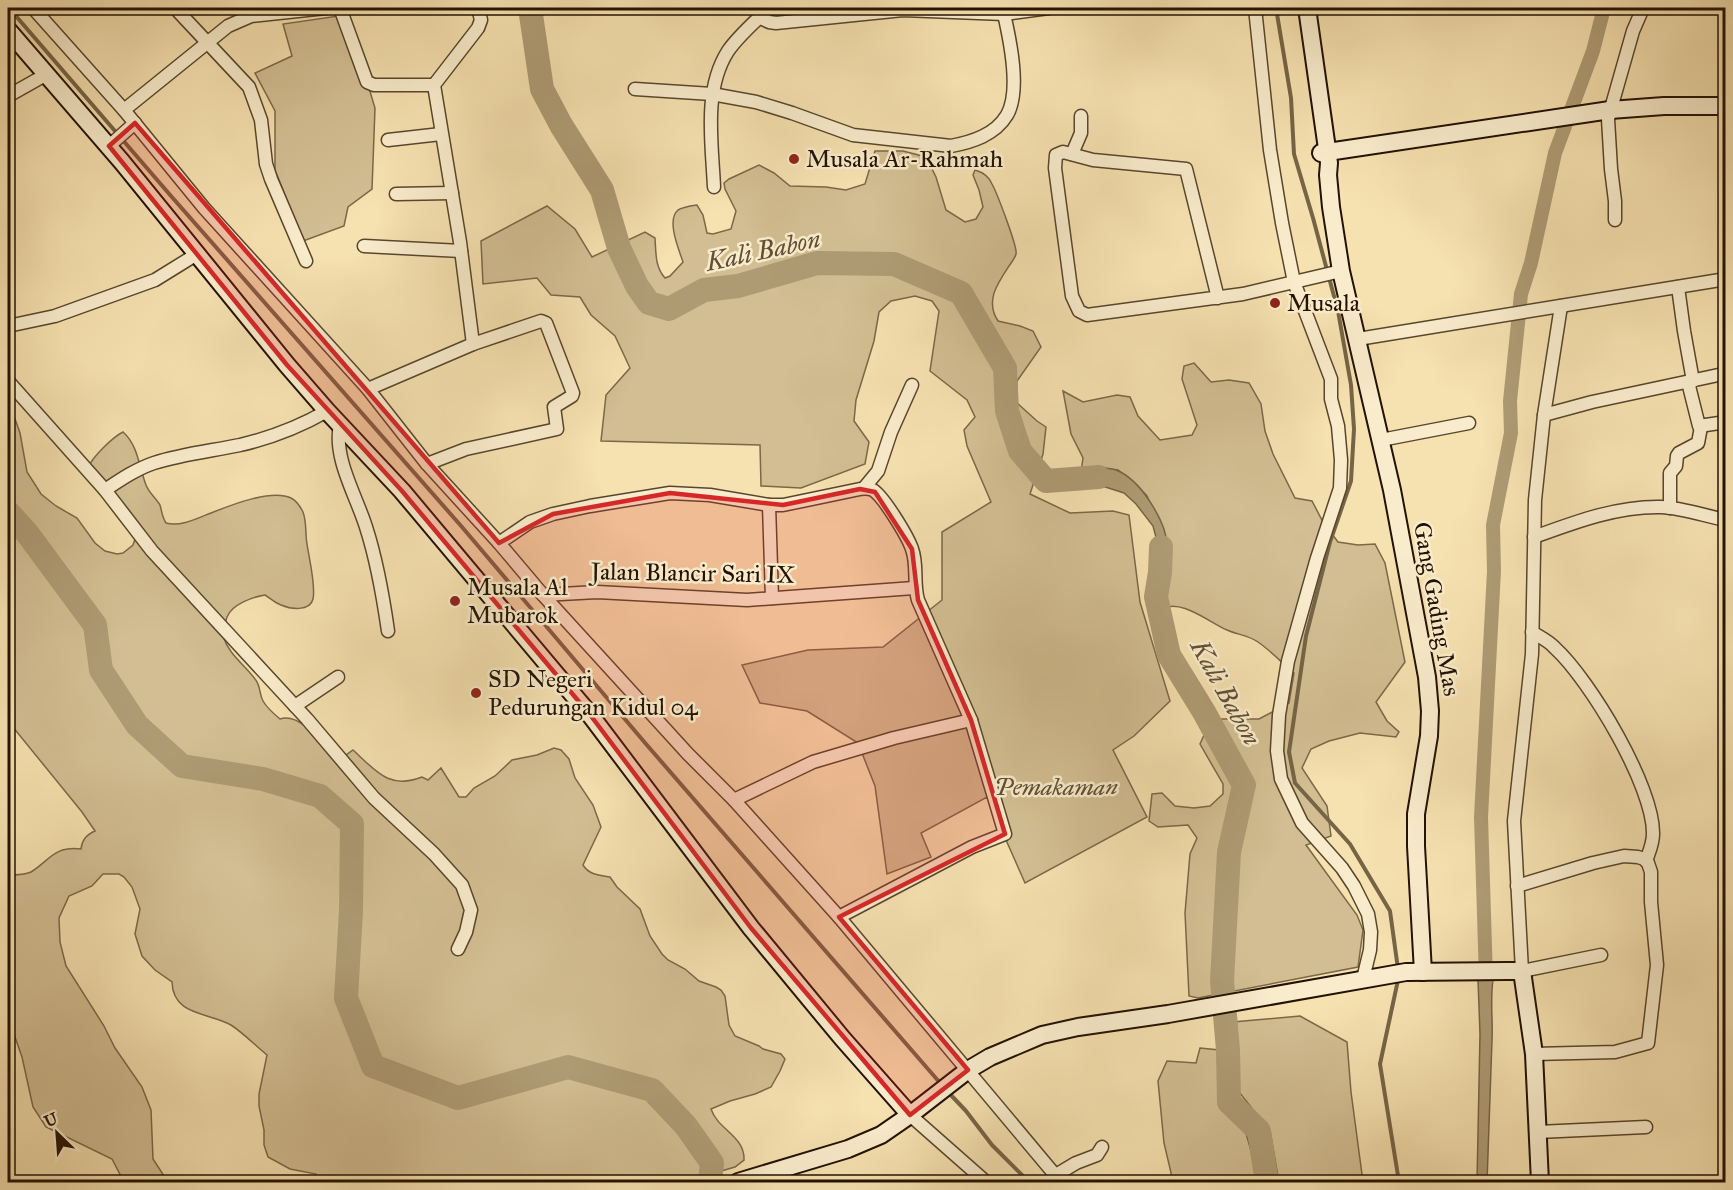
<svg xmlns="http://www.w3.org/2000/svg" width="1733" height="1190" font-family="'IM FELL Great Primer',serif">
<style>
.green{fill:#d2be92;stroke:#7a6849;stroke-width:1.5}
.water{fill:#ae9b74;stroke:#766446;stroke-width:1.5}
.lines{fill:none;stroke-linecap:round;stroke-linejoin:round}
.stream{stroke:#766446;stroke-width:4}
.canal{stroke:#ae9b74;stroke-width:14}
.river{stroke:#ae9b74;stroke-width:24}
.street-casing{stroke:#58462c;stroke-width:15}
.secondary-casing{stroke:#231200;stroke-width:20}
.street{stroke:#f9eccc;stroke-width:12}
.secondary{stroke:#f9eccc;stroke-width:16}
.marked{fill:#d62828;fill-opacity:0.2;stroke:#d62828;stroke-width:4.5;stroke-linejoin:round}
.poi-dot{fill:#8f2418;stroke:#f9eccc;stroke-width:2}
.labels{text-anchor:middle;dominant-baseline:central;stroke-width:5;stroke-linejoin:round;paint-order:stroke}
.poi-label{font-size:24px;fill:#231200;stroke:#f9eccc;text-anchor:start}
.street-label{font-size:24px;fill:#231200;stroke:#f9eccc}
.park-label{font-size:24px;font-style:italic;fill:#604e33;stroke:#f9eccc}
.water-label{font-size:26px;font-style:italic;fill:#625034;stroke:#f9eccc}
</style>
<rect width="100%" height="100%" fill="#f6e1b0"/>
<filter id="stains"><feTurbulence type="fractalNoise" baseFrequency=".00333" numOctaves="4"/><feColorMatrix values="0 0 0 0 .2 0 0 0 0 .09 0 0 0 0 .02 0 0 0 .5 -.17"/></filter>
<radialGradient id="worn" r=".72"><stop offset=".6" stop-color="#630" stop-opacity="0"/><stop offset="1" stop-color="#630" stop-opacity=".3"/></radialGradient>
<g class="green">
<polygon points="338,16 362,65 375,108 372,189 348,207 344,226 303,241 275,170 275,111 255,73 292,56 283,24"/>
<path d="M875 151H903L926 157 936 177 946 210 965 222 976 219 983 207 979 190 973 175 975 170C982 172 989 177 992 184 997 193 1018 248 1016 254 1015 258 1011 263 1009 266 997 284 985 301 998 321L1020 326 1033 331 1041 347 1017 381 1016 402 1037 421 1046 427 1043 454 1030 494 1070 513 1113 511 1129 515 1140 602 1170 701 1134 736 1113 750 1147 817 1025 883 987 797 921 833 931 857 887 874 875 786 858 743 807 711 760 703 742 665 808 650 883 647 942 600V532L991 502 967 446 964 430 975 417 967 400 930 371 939 311 932 301 915 296 891 301 879 312 874 341 856 400 854 421 869 442 865 464 801 488 761 486 760 445 601 441 606 395 630 368 615 336 591 315 580 297 551 295 537 278 483 284 481 241 547 206 575 229 592 257 645 232 655 238C656 253 655 267 665 278L670 276 683 262C679 250 666 220 678 210 683 207 691 206 697 205L703 215 707 233 713 234 731 229 736 211 725 189 724 183 729 179 759 165 774 173 790 186 826 187 846 190 865 184Z"/>
<path d="M1194 363 1211 382 1229 380 1249 383 1261 404 1265 431 1273 454 1295 498 1312 501 1323 522 1338 542 1358 545 1375 544 1385 563 1405 662 1376 702 1387 721 1399 732 1396 737 1360 733 1329 741 1311 749 1302 768 1327 806 1331 836 1306 845 1357 915 1363 930 1358 967 1198 998 1189 996 1185 913 1190 854 1197 838 1188 825 1158 827 1149 821 1152 794 1162 793 1175 806 1194 808 1210 806 1223 794V784L1200 744 1205 733 1220 719H1259L1289 703 1294 673C1282 663 1271 651 1258 642 1248 635 1238 635 1227 630 1210 623 1181 598 1162 609L1159 598 1163 578 1167 543 1147 496 1137 485 1118 470 1103 468 1081 472 1083 458 1071 434 1063 391 1083 402 1117 395 1130 397 1138 416 1160 440 1192 435 1197 425 1182 379 1184 366Z"/>
<path d="M8 392 9 402 20 433 27 472 41 494 56 506 77 518 95 543 105 551 117 554 123 553 133 545 135 539 88 468C92 457 113 437 123 432 138 445 139 467 146 485 149 493 156 498 160 505 162 512 162 517 166 523 181 527 198 518 211 513 231 505 271 489 291 498 297 501 300 506 303 512 307 523 305 533 307 544 309 558 316 586 313 599 310 612 290 609 281 605 275 603 270 598 265 595 253 597 232 604 227 617 225 623 224 630 223 636 229 655 244 664 255 679 261 686 259 694 263 701 267 708 274 714 280 719 301 712 325 746 339 760L353 750C376 771 389 790 422 777L428 780 441 768 459 797H466L474 788 495 776 512 760 537 755 554 748 561 750 569 759 575 778 593 805 601 827 583 865C589 875 599 875 610 877L617 887 640 909 650 936 662 954 668 960 685 969 699 981 716 987 721 990 725 996 729 1025 735 1036 759 1046 763 1049 781 1054 785 1059 780 1071 771 1087 755 1094 730 1101 711 1109C718 1130 745 1136 744 1160L735 1167 683 1182H315L316 1174 290 1169 268 1157 264 1145V1130L259 1106V1094L267 1055C256 1046 242 1032 231 1025 208 1012 173 1016 172 982L155 970 142 956 135 934 140 909 132 887 124 877 119 874H103L92 886 69 896 59 918 60 942 66 966 104 1026 115 1048 142 1087 151 1110 153 1159 168 1182H124L112 1159 46 1127 33 1107 22 1057 8 1017V875C15 875 25 875 31 872 50 860 54 846 81 849 82 840 86 835 95 831L82 812 8 721Z"/>
<polygon points="1300,1016 1347,1042 1351,1092 1363,1182 1279,1182 1270,1131 1239,1092 1233,1022"/>
<polygon points="1200,1048 1219,1050 1222,1106 1243,1123 1260,1182 1210,1182 1208,1177 1172,1177 1164,1143 1158,1081 1167,1061 1196,1063"/>
</g>
<g class="water">
<path d="M1103 468C1107 468 1112 469 1116 470 1140 479 1166 521 1167 545 1167 556 1164 567 1163 578L1156 579 1159 555 1157 541 1153 526 1136 504 1124 493 1096 484 1067 483C1070 469 1090 470 1103 468Z"/>
<path d="M1478 980H1493C1490 1000 1493 1019 1492 1040 1490 1087 1489 1135 1487 1182H1477L1480 1034Z"/>
</g>
<g class="lines">
<g class="stream">
<polyline points="9,8 171,196 462,527 646,744 941,1084"/>
<polyline points="1276,8 1291,98 1294,154 1313,218 1338,311 1351,385 1354,429 1351,481 1330,542 1306,636 1289,752 1295,783 1350,844 1390,911 1398,969"/>
<polyline points="1398,980 1380,1064 1399,1182"/>
<polyline points="948,1092 966,1111 992,1145 1029,1182"/>
</g>
<polyline class="canal" points="1486,979 1481,817 1494,571 1493,525 1511,433 1510,401 1521,294 1531,263 1555,153 1593,51 1604,8"/>
<g class="river">
<polyline points="530,8 542,89 561,125 602,190 619,248 637,286 649,303 669,309 704,290 738,286 817,263 894,264 961,293 1005,368 1007,411 1020,451 1046,481 1099,477"/>
<polyline points="8,512 27,533 95,625 101,670 137,725 182,766 263,779 320,796 352,824 351,911 346,998 373,1066 458,1098 568,1067 652,1090 686,1126 712,1163 710,1182"/>
<polyline points="1161,547 1160,572 1156,597 1169,655 1204,712 1244,785 1229,852 1222,981 1228,1050 1229,1102 1259,1131 1267,1182"/>
</g>
<defs>
<g id="street">
<polyline points="33,8 124,110 204,208 368,389 427,464 499,543 543,595 688,754 734,800 839,917 1061,1182"/>
<polyline points="175,8 249,87 261,120 266,164 271,179 306,261"/>
<polyline points="340,8 367,82 374,85 434,85"/>
<polyline points="1255,8 1270,150 1282,223 1294,282 1331,379 1331,399 1338,426 1341,460 1340,488 1317,558 1288,661 1279,715 1277,751 1281,779 1302,823 1342,868 1354,886 1368,914 1371,932 1370,950 1363,979"/>
<polyline points="759,17 769,22 776,23 903,10 1004,14 1049,8"/>
<path d="M635 89 712 94 756 102 792 113 853 135 951 146C972 142 995 135 1007 115 1021 91 1010 40 1004 14"/>
<polyline points="8,96 47,74"/>
<polyline points="124,110 228,26 251,16 326,8"/>
<polyline points="388,140 441,134"/>
<polyline points="109,146 135,123"/>
<polyline points="1072,154 1081,133 1081,116"/>
<path d="M714 187C712 143 703 90 728 51 739 35 755 22 769 8"/>
<polyline points="396,194 452,193"/>
<polyline points="1615,220 1615,201 1611,169 1608,119 1633,31 1643,8"/>
<polyline points="364,246 461,251"/>
<polyline points="1678,287 1684,331 1693,381"/>
<polyline points="1218,298 1186,169 1093,160 1063,152 1056,155 1055,168 1072,296 1079,311 1087,315 1243,294 1341,271"/>
<polyline points="1561,306 1544,415 1535,500 1532,654 1514,821 1522,971 1601,955"/>
<polyline points="8,326 55,316 155,280 197,254"/>
<path d="M1358 339C1480 318 1603 300 1726 279"/>
<polyline points="473,344 460,242 434,85 478,28 481,20 478,8"/>
<polyline points="8,381 105,490 152,551 307,719 374,798 434,854 462,885 471,910 466,932 458,949"/>
<polyline points="1688,382 1699,426 1726,422"/>
<polyline points="368,389 473,344 541,321 546,323 573,393 572,396 554,407 557,429 466,449 427,464"/>
<polyline points="1544,415 1592,402 1723,374"/>
<path d="M340 425C333 458 356 495 366 527 377 561 383 596 388 631"/>
<polyline points="1381,440 1469,423"/>
<polyline points="864,488 878,471 891,432 912,385"/>
<path d="M105 490C120 480 136 469 154 463 182 454 211 451 240 445 270 438 301 426 327 411"/>
<polyline points="769,505 772,598"/>
<polyline points="1670,508 1670,473 1676,466 1677,456 1679,453 1698,443 1701,427"/>
<path d="M1534 537C1575 522 1617 506 1661 507 1683 508 1705 516 1726 520"/>
<path d="M499 543 530 522 553 514 590 506 670 493 710 495 769 505H783L860 489C865 488 869 488 873 490 884 497 908 537 912 549 918 565 913 583 918 600L971 720 1005 834 972 847 839 917"/>
<polyline points="543,595 597,592 747,600 914,588"/>
<path d="M1532 632C1540 637 1549 641 1555 648 1590 680 1654 787 1653 834 1653 844 1649 852 1646 861"/>
<polyline points="295,706 338,677"/>
<polyline points="734,800 813,762 894,738 971,720"/>
<polyline points="1517,886 1593,863 1624,856 1638,857 1644,859 1648,863 1651,872 1651,902 1657,965 1648,1043 1615,1052 1534,1054"/>
<polyline points="910,1115 986,1182"/>
<polyline points="1538,1132 1646,1127"/>
<polyline points="1056,1175 1076,1163 1097,1155 1102,1147"/>
</g>
<g id="secondary">
<polyline points="1307,8 1329,163 1328,175 1331,207 1341,271 1392,490 1427,677 1430,711 1429,736 1416,814 1416,846 1423,972"/>
<polyline points="8,30 122,162 287,365 327,411 402,491 591,716 751,928 842,1038 910,1115"/>
<polyline points="1321,153 1610,110 1664,106 1726,106"/>
<polyline points="738,1182 848,1149 881,1135 910,1115 968,1070 990,1057 1042,1035 1078,1027 1168,1014 1406,972 1507,971 1522,971 1534,1054 1540,1182"/>
</g>
</defs>
<use href="#street" class="street-casing"/>
<use href="#secondary" class="secondary-casing"/>
<use href="#street" class="street"/>
<use href="#secondary" class="secondary"/>
</g>
<path class="marked" d="M135 123 499 543 553 514 670 493 783 505 860 489 875 492 912 549 918 600 971 720 1005 834 839 917 968 1070 910 1115 751 928 591 716 402 491 287 365 109 146Z"/>
<g class="poi-dot">
<circle cx="794" cy="159" r="6"/>
<circle cx="1275" cy="303" r="6"/>
<circle cx="455" cy="601" r="6"/>
<circle cx="476" cy="693" r="6"/>
</g>
<g class="labels">
<g class="poi-label">
<text x="806" y="159">Musala Ar-Rahmah</text>
<text x="1287" y="303">Musala</text>
<text x="467" y="587">Musala Al<tspan x="467" dy="28">Mubarok</tspan></text>
<text x="488" y="679">SD Negeri<tspan x="488" dy="28">Pedurungan Kidul 04</tspan></text>
</g>
<g class="street-label">
<text transform="translate(693 573) rotate(1)">Jalan Blancir Sari IX</text>
<text transform="translate(1437 609) rotate(80)">Gang Gading Mas</text>
</g>
<g class="park-label">
<text x="1056" y="787">Pemakaman</text>
</g>
<g class="water-label">
<text transform="translate(763 250) rotate(-12)">Kali Babon</text>
<text transform="translate(1226 692) rotate(61)">Kali Babon</text>
</g>
</g>
<rect width="1733" height="1190" fill="none" stroke="#f6e1b0" stroke-width="30"/>
<rect x="9" y="9" width="1715" height="1172" fill="none" stroke="#231200" stroke-width="3"/>
<rect x="15" y="15" width="1703" height="1160" fill="none" stroke="#231200" stroke-width="1.5"/>
<g transform="translate(57 1133) rotate(335)" stroke="#f9eccc" stroke-width="4.5" paint-order="stroke">
<path d="M0-4.5L10 22L0 15L-10 22Z" fill="#231200"/>
<text y="-9" font-size="16" font-weight="bold" text-anchor="middle" fill="#231200">U</text>
</g>
<rect width="100%" height="100%" filter="url(#stains)"/>
<rect width="100%" height="100%" fill="url(#worn)"/>
</svg>
